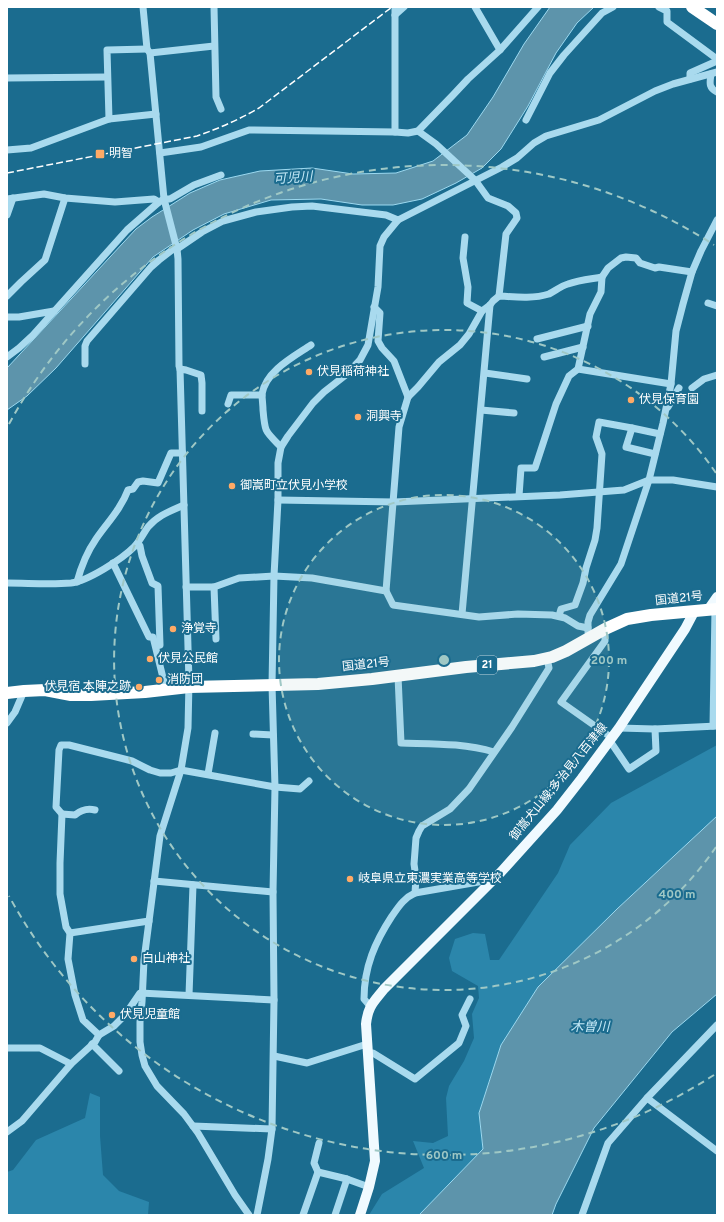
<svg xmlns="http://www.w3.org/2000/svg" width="724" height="1222" font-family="Overpass,'Noto Sans JP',sans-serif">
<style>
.green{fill:#2b86ab}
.water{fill:#5d94ab;stroke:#9cd9f0}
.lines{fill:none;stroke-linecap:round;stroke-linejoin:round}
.minor{stroke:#a9daee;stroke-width:7}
.major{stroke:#f0faff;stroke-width:10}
.highway{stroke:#fff;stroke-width:12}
.rail{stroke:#fff;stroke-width:1.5;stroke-dasharray:7 3;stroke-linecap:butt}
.ring{fill:none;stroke:#9fc8c5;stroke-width:2;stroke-dasharray:7 5}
.poi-dot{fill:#fa6;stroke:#1b6c8f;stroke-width:1.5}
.labels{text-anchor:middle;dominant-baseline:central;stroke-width:4;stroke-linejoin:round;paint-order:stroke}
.shield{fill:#1b6c8f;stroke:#bbd3dd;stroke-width:1}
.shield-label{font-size:11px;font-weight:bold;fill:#fff}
.poi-label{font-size:12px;fill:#fff;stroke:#1b6c8f;text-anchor:start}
.street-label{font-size:12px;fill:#fff;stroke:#1b6c8f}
.water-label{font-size:13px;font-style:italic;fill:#c4e9f7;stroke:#1b6c8f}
.centre{fill:#9fc8c5;stroke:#1b6c8f;stroke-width:2}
.ring-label{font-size:12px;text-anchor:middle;font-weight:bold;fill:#9fc8c5;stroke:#1b6c8f;stroke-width:4;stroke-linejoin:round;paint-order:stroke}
</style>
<rect width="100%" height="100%" fill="#1b6c8f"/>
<g class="green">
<polygon points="717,745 717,816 617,909 538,987 501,1045 479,1112 483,1149 419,1215 369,1215 382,1194 424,1168 413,1141 433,1143 448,1136 446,1098 449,1086 464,1061 474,1038 472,1014 479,998 478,986 452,971 449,958 455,939 473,933 485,934 490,960 499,960 558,873 570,845 611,803"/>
<polygon points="90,1093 100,1097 100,1136 103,1175 119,1191 149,1202 148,1215 7,1215 7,1172 13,1170 36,1140 85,1118"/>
</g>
<g class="water">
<polygon points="550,7 594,7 577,23 556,53 528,106 501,149 482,168 456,183 422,199 393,205 362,205 321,199 271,200 224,214 193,230 153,257 56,368 27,396 7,410 7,368 136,229 152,217 190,193 220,180 260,171 312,168 353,174 396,173 433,161 467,135 493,97 524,44"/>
<polygon points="717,816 717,994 672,1032 594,1128 556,1204 552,1215 419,1215 483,1149 479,1113 501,1045 538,987 617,909"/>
</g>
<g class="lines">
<g class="minor">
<polyline points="143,7 147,49 150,53 164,199 177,249 178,259 179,366 180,369 189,682 188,728 181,770 160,836 144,960 142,1002 140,1022 140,1042 142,1055 145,1066 157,1086 184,1114 198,1133 235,1195 249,1215"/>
<polyline points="214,7 216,97 221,109"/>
<polyline points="395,7 395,132"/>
<polyline points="475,7 500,50"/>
<polyline points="659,7 667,11 667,22 717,59"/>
<polyline points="395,15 404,7"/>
<polyline points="150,53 214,46"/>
<path d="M711 74C710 82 708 88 717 92"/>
<polyline points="7,78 107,77"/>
<polyline points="690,79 690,73 717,61"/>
<polyline points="109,119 107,50 147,49"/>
<polyline points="526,120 550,73 564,55 602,13 613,7"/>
<polyline points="418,131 436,144 475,180 488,198 508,206 516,213 517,218 506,234 499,296 493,301 490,305 482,311 469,334 460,345 439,362 418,387 408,397 399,427 386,591 393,605 479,617 518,614 552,615 565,618 578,626 588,628"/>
<polyline points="7,150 31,148 109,119 156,114"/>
<polyline points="160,153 201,147 249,130 395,132 408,133 418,131 453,95 468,79 500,50 538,7"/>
<polyline points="7,199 44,194 65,198 115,202 154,199 159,202"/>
<polyline points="7,215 13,198"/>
<polyline points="465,237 463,258 468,287 467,303 482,311"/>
<polyline points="7,296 21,282 45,260 65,198"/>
<path d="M499 296C515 297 533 299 549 294 555 291 561 286 568 284 579 280 591 279 602 277"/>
<polyline points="708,303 717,306"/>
<polyline points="374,307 380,313 378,341 382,348 394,361 408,397"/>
<polyline points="7,317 19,317 54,311"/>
<polyline points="537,339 588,326"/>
<polyline points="7,357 19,348 33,335 127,230 159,202 164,199 170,199 194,185 221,175"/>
<polyline points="544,357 583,347"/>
<polyline points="85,364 85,346 87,341 151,267 159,260 172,250 177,249 202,232 223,221 256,212 292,207 312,206 386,215 398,220"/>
<polyline points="180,369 186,370 201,375 202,383 202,411"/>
<polyline points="578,369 671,384"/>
<polyline points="485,373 527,379"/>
<polyline points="692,388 704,379 717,375"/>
<polyline points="228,404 231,395 262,395"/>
<polyline points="668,407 679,388"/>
<polyline points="481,410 514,413"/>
<path d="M281 447C265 431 265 433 263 410 263 405 262 399 262 394 266 371 293 357 311 345"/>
<polyline points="655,454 626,447 632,428 660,434"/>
<polyline points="519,496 521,468 535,468 556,404 569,376 578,369 590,314 601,292 602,277 608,268 621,258 626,257 636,258 640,263 655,268 659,267 692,272"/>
<polyline points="278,500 394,502 560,495 624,490 649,480 673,480 717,487"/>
<polyline points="138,543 140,546 142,556 152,583 158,586 160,645 156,646"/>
<polyline points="113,563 149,637 153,637 166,690"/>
<path d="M77 582C81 567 87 552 96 539 107 523 121 509 128 490L133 489 138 482 143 481 158 483 171 453H183"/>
<path d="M7 583C28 583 50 585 71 583 88 581 122 559 134 547 140 541 143 534 148 527 158 515 171 511 184 505"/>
<polyline points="186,587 214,587 239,578 274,576 312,578 386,591"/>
<polyline points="214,587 216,639"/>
<polyline points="462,614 490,305"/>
<polyline points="559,616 561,609 575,605 583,583 586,568 595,540 597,528 602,454 596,437 599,422 632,428"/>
<polyline points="605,629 605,641 561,702 612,738"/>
<polyline points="588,632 588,622 590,615 621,564 649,480 663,423 671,384 676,331 683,304 692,272 701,251 717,220"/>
<path d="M398 676 401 743C432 744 464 743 494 752"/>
<polyline points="7,723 15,712 24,691"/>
<polyline points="713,726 715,609"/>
<polyline points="619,728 655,729 717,726"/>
<polyline points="253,734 273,735"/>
<polyline points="610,741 629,769 656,751 655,729"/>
<polyline points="208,774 215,733"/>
<path d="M62 814 75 815C81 810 87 808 95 810"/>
<polyline points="154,881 273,892"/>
<polyline points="415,893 484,881 489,883"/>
<polyline points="70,933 149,921"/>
<polyline points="189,995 193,885"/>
<path d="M370 1006 364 999C364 967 375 942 392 916 399 906 404 898 415 893L416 878 414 864 416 838 419 831 422 826 450 809 469 789 512 727 549 668 547 658"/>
<polyline points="99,1035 83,1020 75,995 68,959 70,933 66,927 60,894 60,863 62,814 56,807 59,750 61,745 69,745 132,761 150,770 160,773 171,773 181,770 275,787 300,789 309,781"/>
<polyline points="92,1044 119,1071"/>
<polyline points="7,1048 40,1048 71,1064"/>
<polyline points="367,1053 373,1053 415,1079 459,1043 466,1026 462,1015 470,999"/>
<polyline points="274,1056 307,1063 367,1044"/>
<polyline points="647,1098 717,1151"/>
<polyline points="193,1126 272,1129"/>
<polyline points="7,1132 22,1121 71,1064 95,1042 99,1035 114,1026 125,1015 140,993 274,1000"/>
<polyline points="319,1143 314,1163 318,1172 347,1179 369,1187"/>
<polyline points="257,1215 268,1159 272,1129 274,1000 273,892 275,787 272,685 274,576 278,500 278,463 281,447 288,436 313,403 324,392 347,374 360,360 368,345 378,287 380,246 384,237 398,220 502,167 517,158 534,143 546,136 599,120 655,91 673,84 717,72"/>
<polyline points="303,1215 318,1172"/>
<polyline points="335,1215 347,1179"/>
<polyline points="582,1215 608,1143 647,1098 717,1025"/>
</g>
<g class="major">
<polyline points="708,610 717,597"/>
<path d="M360 1215 369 1187 375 1161 366 1024C368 1006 373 1003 384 989L501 872 557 810 582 778 619 728 685 629 694 612"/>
</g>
<g class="highway">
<polyline points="692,7 717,24"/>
<polyline points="7,693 24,691 45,690 71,695 91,695 145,692 189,687 318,684 372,679 466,667 534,661 552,657 566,651 605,629 627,619 651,615 717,609"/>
</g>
<path class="rail" d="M7 173 197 136C220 128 238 120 259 108L392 7"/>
</g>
<circle cx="444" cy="660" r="165" fill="#9fc8c5" fill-opacity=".12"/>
<g class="ring">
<circle cx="444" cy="660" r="165"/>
<path d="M716 847A330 330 0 1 1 716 473"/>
<path d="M714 1075A495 495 0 0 1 9 896M9 424A495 495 0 0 1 714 245"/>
</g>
<g class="poi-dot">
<rect x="95" y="149" width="10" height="10" rx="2"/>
<circle cx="309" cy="372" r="4"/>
<circle cx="631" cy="400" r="4"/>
<circle cx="358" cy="417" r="4"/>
<circle cx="232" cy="486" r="4"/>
<circle cx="173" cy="629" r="4"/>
<circle cx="150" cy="659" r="4"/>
<circle cx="159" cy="680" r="4"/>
<circle cx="139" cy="687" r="4"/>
<circle cx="350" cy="879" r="4"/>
<circle cx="134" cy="959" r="4"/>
<circle cx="112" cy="1015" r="4"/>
</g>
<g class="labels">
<rect class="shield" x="477" y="656" width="20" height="18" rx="3"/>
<g class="shield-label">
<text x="487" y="665">21</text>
</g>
<g class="poi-label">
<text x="109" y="154">明智</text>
<text x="317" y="372">伏見稲荷神社</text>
<text x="639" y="400">伏見保育園</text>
<text x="366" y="417">洞興寺</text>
<text x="240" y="486">御嵩町立伏見小学校</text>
<text x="181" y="629">浄覚寺</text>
<text x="158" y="659">伏見公民館</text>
<text x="167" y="680">消防団</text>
<text x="131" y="687" text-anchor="end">伏見宿 本陣之跡</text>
<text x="358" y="879">岐阜県立東濃実業高等学校</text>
<text x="142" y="959">白山神社</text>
<text x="120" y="1015">伏見児童館</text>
</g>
<g class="street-label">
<text transform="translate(679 599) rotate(-6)">国道21号</text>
<text transform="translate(366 665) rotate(-6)">国道21号</text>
<text transform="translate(559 782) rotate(-51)">御嵩犬山線;多治見八百津線</text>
</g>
<g class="water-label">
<text transform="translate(293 179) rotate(-4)">可児川</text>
<text x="590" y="1028">木曽川</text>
</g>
</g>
<circle cx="444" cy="660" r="6" class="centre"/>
<g class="ring-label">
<text x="609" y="664">200 m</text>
<text x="677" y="898">400 m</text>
<text x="444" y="1159">600 m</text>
</g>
<rect width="724" height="1222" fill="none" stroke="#ffffff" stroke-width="16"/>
</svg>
